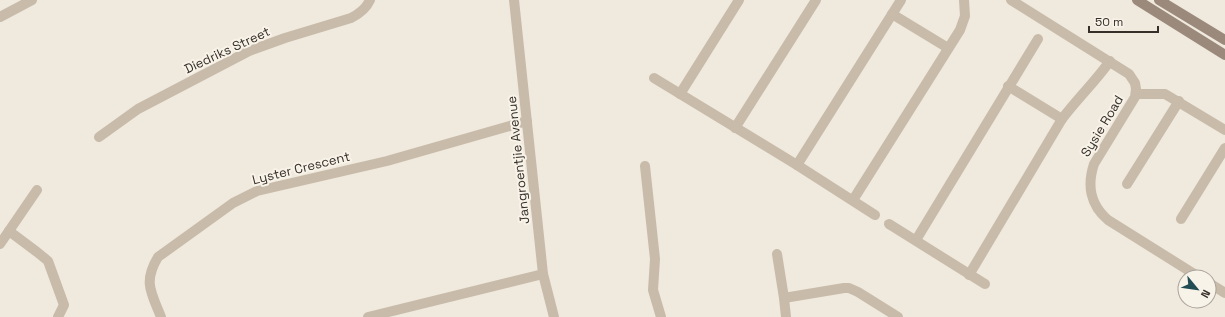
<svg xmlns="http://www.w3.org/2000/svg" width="1225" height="317" font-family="'Space Grotesk',sans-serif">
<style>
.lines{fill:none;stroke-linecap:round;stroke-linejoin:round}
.street{stroke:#c8bbaa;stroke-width:10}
.secondary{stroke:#9b8a7c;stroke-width:10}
.labels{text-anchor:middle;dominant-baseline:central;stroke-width:4;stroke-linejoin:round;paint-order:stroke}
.street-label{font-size:13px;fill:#362e29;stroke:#f8f3e9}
</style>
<rect width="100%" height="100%" fill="#f0e9dd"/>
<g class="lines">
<g class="street">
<polyline points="514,0 543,274 554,317"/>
<path d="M1011 0 1129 74 1135 83 1136 89 1135 97 1094 164C1087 185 1090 205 1108 220L1199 277"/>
<polyline points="892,14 948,48"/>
<polyline points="0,17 32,0"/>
<polyline points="654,78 797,165 875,215"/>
<polyline points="1008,86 1062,119"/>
<polyline points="680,94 739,0"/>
<polyline points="1136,94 1165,94 1225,130"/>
<polyline points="735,128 816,0"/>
<path d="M99 137 138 109 249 51 285 38 351 18C359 14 366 9 370 0"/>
<polyline points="797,165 901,0"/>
<polyline points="645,166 655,259 653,290 661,317"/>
<polyline points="1127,184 1179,101"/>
<polyline points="853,200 960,30 965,16 964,0"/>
<polyline points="1181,219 1225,148"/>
<polyline points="889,224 985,284"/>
<polyline points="9,231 37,252 48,261 64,305 58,317"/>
<polyline points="916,240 1038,39"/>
<polyline points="0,244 37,190"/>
<polyline points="777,254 784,298"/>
<path d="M969 275 1062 119C1077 99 1095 82 1110 61"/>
<polyline points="1209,283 1225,293"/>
<path d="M161 317C151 292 143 282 158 257L233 203 257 191 387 161 527 121"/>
<polyline points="368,317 543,274"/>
<polyline points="786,317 784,298 844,288 849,288 858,292 898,317"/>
</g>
<g class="secondary">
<polyline points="1137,0 1225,55"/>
<polyline points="1159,0 1225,40"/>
</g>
</g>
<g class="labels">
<g class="street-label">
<text transform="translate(227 50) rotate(-25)">Diedriks Street</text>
<text transform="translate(1102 126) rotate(-59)">Sysie Road</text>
<text transform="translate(518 160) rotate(-96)">Jangroentjie Avenue</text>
<text transform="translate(301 168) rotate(-14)">Lyster Crescent</text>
</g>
</g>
<g transform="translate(1197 289) rotate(119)"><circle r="19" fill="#f8f3e9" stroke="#aaa49c"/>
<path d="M0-3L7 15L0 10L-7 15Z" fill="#224c54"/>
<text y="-6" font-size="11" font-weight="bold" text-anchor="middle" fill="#362e29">N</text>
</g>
<path d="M1089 26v6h69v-6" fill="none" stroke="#362e29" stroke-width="2"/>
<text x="1095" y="26" font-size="12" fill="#362e29" stroke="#f8f3e9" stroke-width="3" paint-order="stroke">50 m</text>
</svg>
